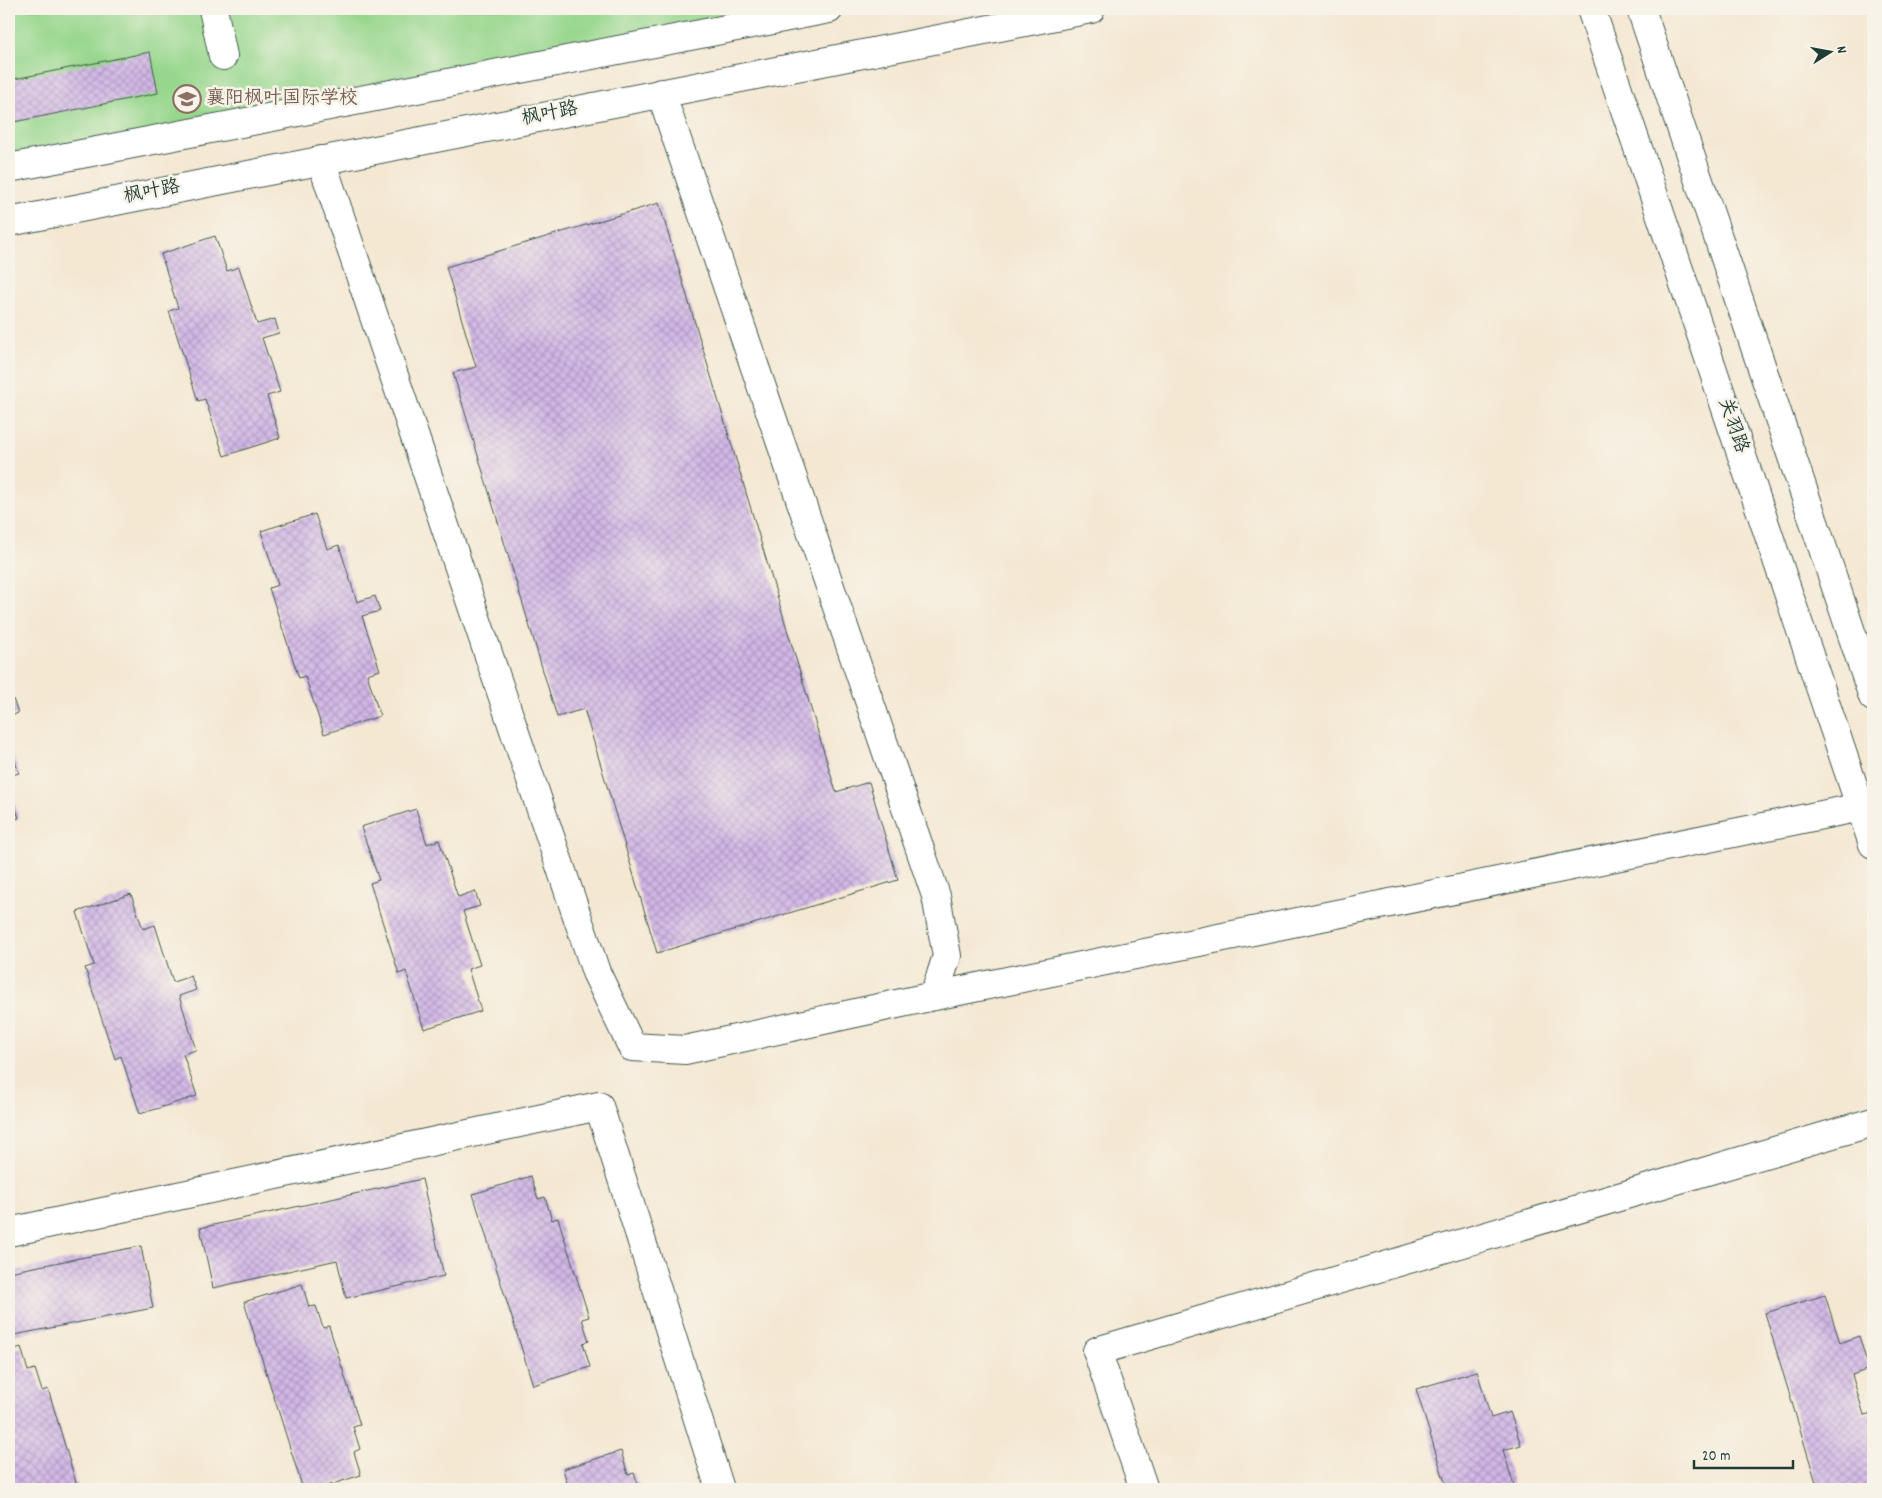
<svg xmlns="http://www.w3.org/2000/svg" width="1882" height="1498" font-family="Dekko,'LXGW WenKai TC',sans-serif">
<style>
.grass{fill:#97d78d;stroke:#5b8a60}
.building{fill:url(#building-cross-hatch)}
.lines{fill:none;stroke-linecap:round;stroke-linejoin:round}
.minor-casing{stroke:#3f574c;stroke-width:30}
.minor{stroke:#fff;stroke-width:28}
.labels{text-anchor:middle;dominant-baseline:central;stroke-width:5;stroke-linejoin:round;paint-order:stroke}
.education-label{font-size:19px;fill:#785e54;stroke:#f7f3e8;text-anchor:start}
.street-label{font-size:19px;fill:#1f3d34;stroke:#f7f3e8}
</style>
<defs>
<pattern id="building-cross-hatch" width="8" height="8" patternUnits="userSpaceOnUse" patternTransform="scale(1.25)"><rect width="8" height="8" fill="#d2b7e7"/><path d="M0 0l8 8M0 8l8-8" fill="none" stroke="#aa96bc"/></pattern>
</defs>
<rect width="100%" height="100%" fill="#f7f3e8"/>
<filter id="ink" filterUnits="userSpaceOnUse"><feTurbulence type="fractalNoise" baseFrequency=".02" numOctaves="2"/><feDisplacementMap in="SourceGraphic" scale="10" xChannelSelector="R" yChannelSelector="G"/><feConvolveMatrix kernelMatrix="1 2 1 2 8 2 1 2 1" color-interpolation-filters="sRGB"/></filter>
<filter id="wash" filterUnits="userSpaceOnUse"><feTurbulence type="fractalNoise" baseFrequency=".0096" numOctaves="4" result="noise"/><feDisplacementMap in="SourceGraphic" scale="20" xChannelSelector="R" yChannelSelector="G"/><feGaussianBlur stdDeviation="1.12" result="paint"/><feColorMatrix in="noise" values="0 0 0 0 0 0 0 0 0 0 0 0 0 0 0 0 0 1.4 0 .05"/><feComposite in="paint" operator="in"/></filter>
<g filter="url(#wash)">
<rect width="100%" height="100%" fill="#f4e8d3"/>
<polygon class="grass" points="9,9 829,9 9,168"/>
<g id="blocks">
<g class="building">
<polygon points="150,52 158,93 9,123 9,80"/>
<polygon points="659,203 836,792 869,782 898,880 657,953 584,709 557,717 453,373 476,367 446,267"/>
<polygon points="215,236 227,271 239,267 257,324 275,319 279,333 262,338 280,392 267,396 280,438 224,456 205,399 198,401 169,311 178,308 161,254"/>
<polygon points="315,514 327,549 339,545 357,602 375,596 380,611 362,616 380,670 367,674 380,716 324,734 305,676 299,678 269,588 278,585 261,531"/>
<polygon points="13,699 18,713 9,717 9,700"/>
<polygon points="9,744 19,773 9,776"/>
<polygon points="9,788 19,818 9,822"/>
<polygon points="416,809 427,844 439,840 458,897 475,891 480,906 463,911 480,965 468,969 481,1011 424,1029 406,971 399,974 370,883 379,880 361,827"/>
<polygon points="131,894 143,929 155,925 173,982 191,976 196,990 179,996 196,1050 183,1054 197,1096 140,1114 121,1056 115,1059 85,968 94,965 77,912"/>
<polygon points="531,1176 538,1199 545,1197 552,1220 558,1218 589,1317 582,1319 589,1341 583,1343 590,1367 533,1385 473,1194"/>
<polygon points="422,1179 444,1276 346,1298 337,1260 213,1288 200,1228"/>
<polygon points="141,1246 153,1308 9,1336 9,1272"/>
<polygon points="302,1284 309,1307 316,1306 323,1328 329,1326 360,1425 353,1427 360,1449 354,1452 361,1475 317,1489 303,1489 244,1302"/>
<polygon points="1825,1295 1840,1343 1859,1336 1869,1369 1852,1375 1864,1415 1873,1413 1873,1489 1818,1489 1765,1313"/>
<polygon points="21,1347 28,1371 35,1369 42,1391 48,1389 78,1489 9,1489 9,1351"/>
<polygon points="1477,1371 1491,1418 1510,1412 1521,1445 1503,1450 1515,1489 1447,1489 1416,1389"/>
<polygon points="621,1451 628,1475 634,1473 640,1489 569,1489 563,1469"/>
</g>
</g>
</g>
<g filter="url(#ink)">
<use href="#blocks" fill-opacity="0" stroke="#3f574c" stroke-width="1"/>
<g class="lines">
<defs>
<g id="minor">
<polyline points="213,9 223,56"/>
<polyline points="1591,9 1873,844"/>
<polyline points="1641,9 1873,697"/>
<polyline points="321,160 596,972 632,1047 685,1050 934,996 947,956 936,896 661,93"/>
<polyline points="9,168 829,9"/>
<polyline points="9,222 1091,9"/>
<polyline points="934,996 1861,807"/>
<polyline points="9,1232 599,1106 720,1489"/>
<polyline points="1144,1489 1097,1351 1873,1122"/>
</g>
</defs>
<use href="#minor" class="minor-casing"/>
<use href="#minor" class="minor"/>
</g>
</g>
<defs>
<symbol id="school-ring" viewBox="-11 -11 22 22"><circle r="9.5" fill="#f7f3e8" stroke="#8d6e63" stroke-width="1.5"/><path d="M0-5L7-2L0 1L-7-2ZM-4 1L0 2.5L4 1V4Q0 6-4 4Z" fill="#8d6e63"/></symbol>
</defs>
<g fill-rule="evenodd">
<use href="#school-ring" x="171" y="83" width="32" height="32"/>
</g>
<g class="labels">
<g class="education-label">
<text x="206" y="99">襄阳枫叶国际学校</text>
</g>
<g class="street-label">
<text transform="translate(550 115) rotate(-11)">枫叶路</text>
<text transform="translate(152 193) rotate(-11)">枫叶路</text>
<text transform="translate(1732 426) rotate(71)">关羽路</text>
</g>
</g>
<rect width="1882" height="1498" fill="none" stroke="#f7f3e8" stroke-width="30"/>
<g transform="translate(1830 52) rotate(79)" stroke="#f7f3e8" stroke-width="4" paint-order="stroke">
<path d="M0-4L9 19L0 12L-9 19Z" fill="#1f3d34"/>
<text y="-8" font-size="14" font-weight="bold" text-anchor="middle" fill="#1f3d34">N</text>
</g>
<path d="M1694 1460v8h99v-8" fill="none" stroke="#1f3d34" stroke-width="2.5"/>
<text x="1702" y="1460" font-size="15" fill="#1f3d34" stroke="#f7f3e8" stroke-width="4" paint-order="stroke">20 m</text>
</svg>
